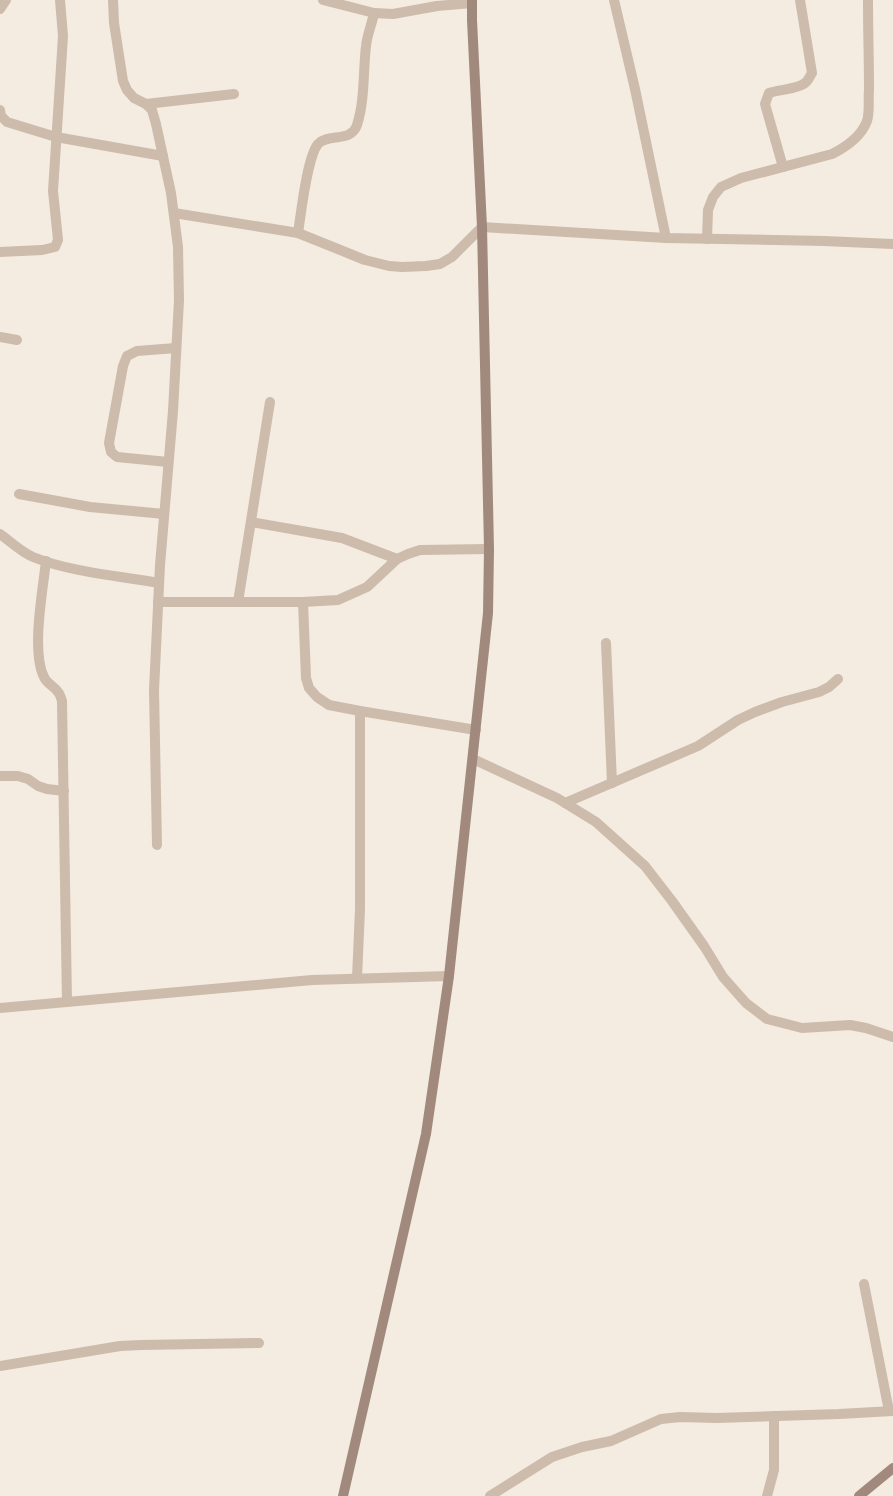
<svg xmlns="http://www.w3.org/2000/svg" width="893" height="1496" font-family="'Fira Sans',sans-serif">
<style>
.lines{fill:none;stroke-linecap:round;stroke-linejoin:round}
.lane{stroke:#cdbbac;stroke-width:10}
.street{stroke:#cdbbac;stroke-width:10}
.secondary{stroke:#a18a7d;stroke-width:10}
</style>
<rect width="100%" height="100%" fill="#f4ebe1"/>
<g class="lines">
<g class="lane">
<polyline points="606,643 612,783"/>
<polyline points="565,803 698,746 738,720 755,712 782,702 819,692 829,687 838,679"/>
</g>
<g class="street">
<polyline points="113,0 114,23 123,81 127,90 134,98 146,104 152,110 156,124 171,193 178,247 179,300 173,411 160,565 154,690 157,845"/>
<polyline points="323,0 374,13 393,14 437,6 472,3"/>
<polyline points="614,0 635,89 666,238"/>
<polyline points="0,9 6,0"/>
<polyline points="146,104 234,94"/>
<polyline points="0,110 1,116 7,122 56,137 163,156"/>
<path d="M783 167 765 104 769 93C780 89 796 90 805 83 808 81 810 76 812 73L800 0"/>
<polyline points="174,213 298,233 365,260 389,266 402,267 426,266 440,264 452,257 482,227 666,238 824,241 893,244"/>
<path d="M298 233C301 214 307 157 318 144 328 133 351 143 357 125 365 100 363 72 366 46 367 35 372 24 374 13"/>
<path d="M707 239 708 210 713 197 721 187 741 178 832 154C846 147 861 137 867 121 870 112 868 99 869 90 869 60 868 30 868 0"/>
<polyline points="0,252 42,250 55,247 58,240 53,191 63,36 60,0"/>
<polyline points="0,337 17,340"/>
<polyline points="168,462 117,457 111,452 109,443 123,366 127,356 137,351 176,348"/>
<polyline points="19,494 90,507 164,514"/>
<polyline points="251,522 342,538 397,559"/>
<path d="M0 534C10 541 21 552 33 557 70 572 119 576 159 583"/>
<path d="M46 561C43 589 31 652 44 677 47 684 54 686 58 692 60 694 61 698 62 701L67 1002"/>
<polyline points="158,602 303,602 338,600 367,587 397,559 408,554 420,550 489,549"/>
<polyline points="238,602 270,402"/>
<polyline points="303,602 306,678 309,688 317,697 329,705 360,711 476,730"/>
<polyline points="473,759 557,798 596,822 645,866 672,901 704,946 723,977 746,1003 767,1019 802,1028 850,1025 866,1028 893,1037"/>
<polyline points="0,776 18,776 28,779 38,786 47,789 64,791"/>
<polyline points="357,978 360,909 360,711"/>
<polyline points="0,1008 312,980 449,976"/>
<polyline points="864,1284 889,1411"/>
<polyline points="0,1366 120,1346 141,1345 259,1343"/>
<polyline points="490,1496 552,1457 582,1447 611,1441 661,1419 680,1417 717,1418 839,1414 893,1411"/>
<polyline points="767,1496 774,1470 774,1416"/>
</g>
<g class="secondary">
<polyline points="343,1496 426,1134 449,976 488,613 489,549 482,227 472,20 472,0"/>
<polyline points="859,1496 893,1468"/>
</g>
</g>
</svg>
